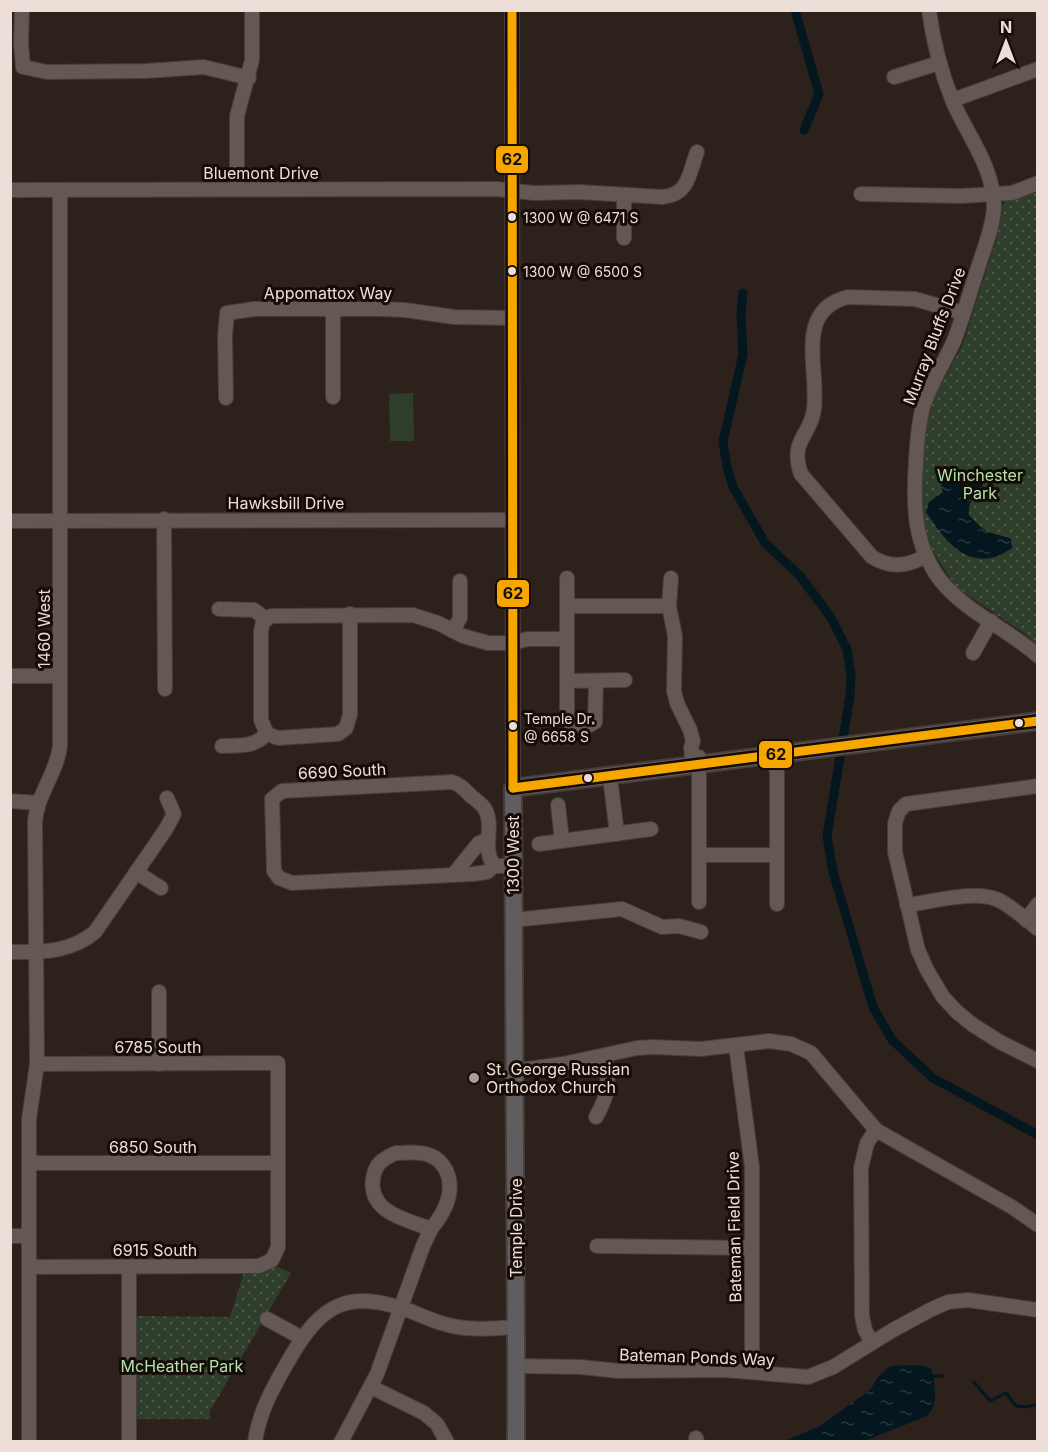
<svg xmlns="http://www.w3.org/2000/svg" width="1048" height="1452" font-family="Inter,sans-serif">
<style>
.grass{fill:#2f3d2b}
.park{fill:url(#park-dots)}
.water{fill:url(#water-ripples)}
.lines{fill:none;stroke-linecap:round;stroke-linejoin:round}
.stream{stroke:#04161e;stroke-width:3}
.canal{stroke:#04161e;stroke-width:9}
.minor-casing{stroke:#483d3a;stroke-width:16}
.major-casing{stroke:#483d3a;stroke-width:20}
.minor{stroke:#635854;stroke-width:14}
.major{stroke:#615d5e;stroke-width:16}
.bus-1-casing{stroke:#150b07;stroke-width:14}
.bus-1{stroke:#f7a600;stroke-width:9}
.bus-dot{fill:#eeded8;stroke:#150b07;stroke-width:2}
.poi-dot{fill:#aa9c96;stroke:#150b07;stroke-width:2}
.labels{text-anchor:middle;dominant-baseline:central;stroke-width:6;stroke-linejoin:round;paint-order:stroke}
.bus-label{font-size:14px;fill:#eeded8;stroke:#150b07;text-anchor:start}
.street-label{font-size:16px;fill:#eeded8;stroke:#150b07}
.park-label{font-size:16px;fill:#b1e2ac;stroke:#150b07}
.poi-label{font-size:16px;fill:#eeded8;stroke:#150b07;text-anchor:start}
.line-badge{stroke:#150b07;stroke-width:2}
.pale-badge-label{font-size:16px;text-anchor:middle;font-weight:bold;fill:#111}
</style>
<defs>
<pattern id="park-dots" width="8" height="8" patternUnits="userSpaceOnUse" patternTransform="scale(1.5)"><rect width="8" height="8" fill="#2f3d2b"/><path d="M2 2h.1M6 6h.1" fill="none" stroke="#4d5949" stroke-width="1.8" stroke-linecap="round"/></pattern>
<pattern id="water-ripples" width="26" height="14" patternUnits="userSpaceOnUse" patternTransform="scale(1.5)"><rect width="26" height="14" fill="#04161e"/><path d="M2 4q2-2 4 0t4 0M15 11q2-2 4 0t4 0" fill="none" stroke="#29373e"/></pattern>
</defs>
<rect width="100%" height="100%" fill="#2d211c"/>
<polygon class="grass" points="413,393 414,441 390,441 389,394"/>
<g class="park">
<polygon points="1037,189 1037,645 1025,634 956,587 931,549 922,519 921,488 927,420 936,393 962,346 996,240 1003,204 1008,200"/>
<polygon points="275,1266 291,1273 210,1411 210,1419 136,1419 135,1316 230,1317 244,1272 267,1271"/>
</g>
<g class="water">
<path d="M967 473 980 476 983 487 981 493C971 497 968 505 969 515 976 522 982 530 992 533 999 536 1004 535 1011 539L1012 548C1007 551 1001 555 995 557 962 566 942 536 926 512L929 502 943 492 941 485 954 475Z"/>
<path d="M916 1365 931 1368C935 1382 939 1405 927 1416L865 1441H785L820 1426 870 1390 878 1377 890 1366Z"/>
</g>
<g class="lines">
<g class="stream">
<polyline points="933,1376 943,1376"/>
<polyline points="974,1382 990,1401 1006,1393 1016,1406 1026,1407 1038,1404"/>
</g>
<g class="canal">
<polyline points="795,10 819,94 804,130"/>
<polyline points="743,293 741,315 743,354 723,442 727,467 733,487 765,543 800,576 830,616 847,649 851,674 850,696 827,836 833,872 873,1007 892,1040 933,1078 1038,1135"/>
</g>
<defs>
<g id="minor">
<polyline points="22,10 21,43 23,67 47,72 146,71 204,67 249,78"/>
<polyline points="512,10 513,788"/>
<path d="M929 10C933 42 941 72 953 102 968 136 994 168 994 207 993 228 984 248 978 268 970 292 963 317 954 341 944 363 930 384 923 407 918 424 917 443 916 461 913 504 913 545 941 581 967 613 1008 629 1038 656"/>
<polyline points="894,77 939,63"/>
<polyline points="953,100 1038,69"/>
<polyline points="237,189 237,116 252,60 252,10"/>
<path d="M10 190 497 189 534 193 579 192 663 197C689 194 689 174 697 152"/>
<polyline points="861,194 961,196 1012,193 1038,183"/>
<polyline points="624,196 624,238"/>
<polyline points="333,309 333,397"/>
<polyline points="226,398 225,336 227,313 254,309 381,309 405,310 454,317 512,318"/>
<polyline points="164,519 165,689"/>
<polyline points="10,521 512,520"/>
<path d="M926 556C907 566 892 569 872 557L801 474C789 440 811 436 814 409 819 368 794 310 848 297L915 299 963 313"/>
<polyline points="567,578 567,716 571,724 588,726 595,722 596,681"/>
<polyline points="671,578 669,606 675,636 674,691 677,703 690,730 693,741 691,748 692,756 697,764"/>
<polyline points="568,606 669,606"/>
<polyline points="219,609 254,610 266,619"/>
<polyline points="453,631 460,618 460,581"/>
<polyline points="973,653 991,621"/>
<polyline points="10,676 60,676"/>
<polyline points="567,681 625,680"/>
<polyline points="267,734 261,720 261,631 263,622 271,616 413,615 438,623 463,636 488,643 513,643 527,639 567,639"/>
<polyline points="267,734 278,738 338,734 346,728 350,715 350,614"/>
<path d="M222 746C241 745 252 748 267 734"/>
<polyline points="774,754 777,774 777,904"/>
<polyline points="699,757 699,902"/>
<polyline points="610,777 617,834"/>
<polyline points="1038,786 906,804 899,811 895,823 895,852 918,950 927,970 943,997 957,1012 973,1025 1000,1042 1038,1061"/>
<polyline points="10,801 38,803"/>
<polyline points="558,805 562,841"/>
<polyline points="539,844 651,829"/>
<polyline points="699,855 777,855"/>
<path d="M494 866 487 872 473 874 292 883 279 878 274 871 272 799 282 791 452 782C460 784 465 790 471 796 476 800 482 804 485 809 495 827 481 847 494 866H513"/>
<polyline points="136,872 161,888"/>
<polyline points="453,875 479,843 487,840"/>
<path d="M907 905C931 902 973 890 996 899 1011 905 1025 919 1038 929"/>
<polyline points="513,920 622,909 662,927 679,926 701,932"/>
<polyline points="1026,920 1038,904"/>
<path d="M10 952C41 952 70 953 95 932L166 829 174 814 167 798"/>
<polyline points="159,992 159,1064"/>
<polyline points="736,1046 752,1167 752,1372"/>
<polyline points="514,1071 563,1064 637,1048 652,1047 701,1049 769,1041 791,1044 811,1053 876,1130 1012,1207 1038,1225"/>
<path d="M596 1117C609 1094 610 1082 605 1056"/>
<path d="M396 1153C407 1153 418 1151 429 1155 436 1157 442 1163 446 1170 456 1191 445 1212 431 1229 408 1220 368 1213 373 1179 375 1164 382 1159 396 1153Z"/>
<polyline points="29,1163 278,1163"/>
<polyline points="10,1236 29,1236"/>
<polyline points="597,1246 751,1248"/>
<polyline points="29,1267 259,1266 272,1260 278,1247 278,1063 37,1064"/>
<polyline points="267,1319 302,1338"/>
<polyline points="872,1343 865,1330 862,1316 861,1168 867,1143 876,1130"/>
<polyline points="516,1366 581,1367 619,1371 724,1370 808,1377 833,1367 893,1330 930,1310 948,1302 968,1300 1038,1310"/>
<polyline points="371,1387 424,1413 437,1424 447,1442"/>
<polyline points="696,1438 697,1442"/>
<path d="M29 1442V1119L37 1064 35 822C37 794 57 773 60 746V190"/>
<polyline points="129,1442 129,1267"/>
<path d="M255 1442C259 1411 275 1384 290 1358 322 1303 348 1289 410 1311 423 1316 435 1322 448 1325 470 1331 494 1328 516 1327"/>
<polyline points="341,1442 377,1374 423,1246 431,1229"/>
</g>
<path id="major" d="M516 1442C517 1224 513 1006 513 788L1038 721"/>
</defs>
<use href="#minor" class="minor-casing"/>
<use href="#major" class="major-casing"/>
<use href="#minor" class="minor"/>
<use href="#major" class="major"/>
<defs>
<g id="bus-1">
<polyline points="512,10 513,788"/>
<polyline points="513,788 1038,721"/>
</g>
</defs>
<use href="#bus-1" class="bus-1-casing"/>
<use href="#bus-1" class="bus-1"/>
</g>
<g class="bus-dot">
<circle cx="512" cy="217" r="5"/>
<circle cx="512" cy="271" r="5"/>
<circle cx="1019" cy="723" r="5"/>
<circle cx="513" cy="726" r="5"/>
<circle cx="588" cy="778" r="5"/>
</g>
<circle class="poi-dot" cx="474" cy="1078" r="6"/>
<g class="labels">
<g class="bus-label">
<text x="523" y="217">1300 W @ 6471 S</text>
<text x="523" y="271">1300 W @ 6500 S</text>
<text x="524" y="718">Temple Dr.<tspan x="524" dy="18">@ 6658 S</tspan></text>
</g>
<g class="street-label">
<text x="261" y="173">Bluemont Drive</text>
<text x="328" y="293">Appomattox Way</text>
<text transform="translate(934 336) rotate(-69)">Murray Bluffs Drive</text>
<text x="286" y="503">Hawksbill Drive</text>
<text transform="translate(44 629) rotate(-90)">1460 West</text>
<text transform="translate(342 771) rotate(-3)">6690 South</text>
<text transform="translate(513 855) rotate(-90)">1300 West</text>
<text x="158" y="1047">6785 South</text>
<text x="153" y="1147">6850 South</text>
<text transform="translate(734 1227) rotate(-91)">Bateman Field Drive</text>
<text transform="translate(516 1228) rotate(-90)">Temple Drive</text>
<text x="155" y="1250">6915 South</text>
<text transform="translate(697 1357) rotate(2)">Bateman Ponds Way</text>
</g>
<g class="park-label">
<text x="980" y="475">Winchester<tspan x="980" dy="18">Park</tspan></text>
<text x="182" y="1366">McHeather Park</text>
</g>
<g class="poi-label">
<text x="486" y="1069">St. George Russian<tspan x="486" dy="18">Orthodox Church</tspan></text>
</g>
</g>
<g class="line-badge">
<rect x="495" y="145" width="34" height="29" rx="6" fill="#f7a600"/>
<rect x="496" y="579" width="34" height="29" rx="6" fill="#f7a600"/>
<rect x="758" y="740" width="35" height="29" rx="6" fill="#f7a600"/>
</g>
<g class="pale-badge-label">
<text x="512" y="165">62</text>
<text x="513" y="599">62</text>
<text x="776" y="760">62</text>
</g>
<rect width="1048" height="1452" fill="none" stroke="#eeded8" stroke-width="24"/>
<g transform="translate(1006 42)" stroke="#150b07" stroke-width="4.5" paint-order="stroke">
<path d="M0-4.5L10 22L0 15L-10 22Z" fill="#eeded8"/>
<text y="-9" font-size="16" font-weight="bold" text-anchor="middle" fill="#eeded8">N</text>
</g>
</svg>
